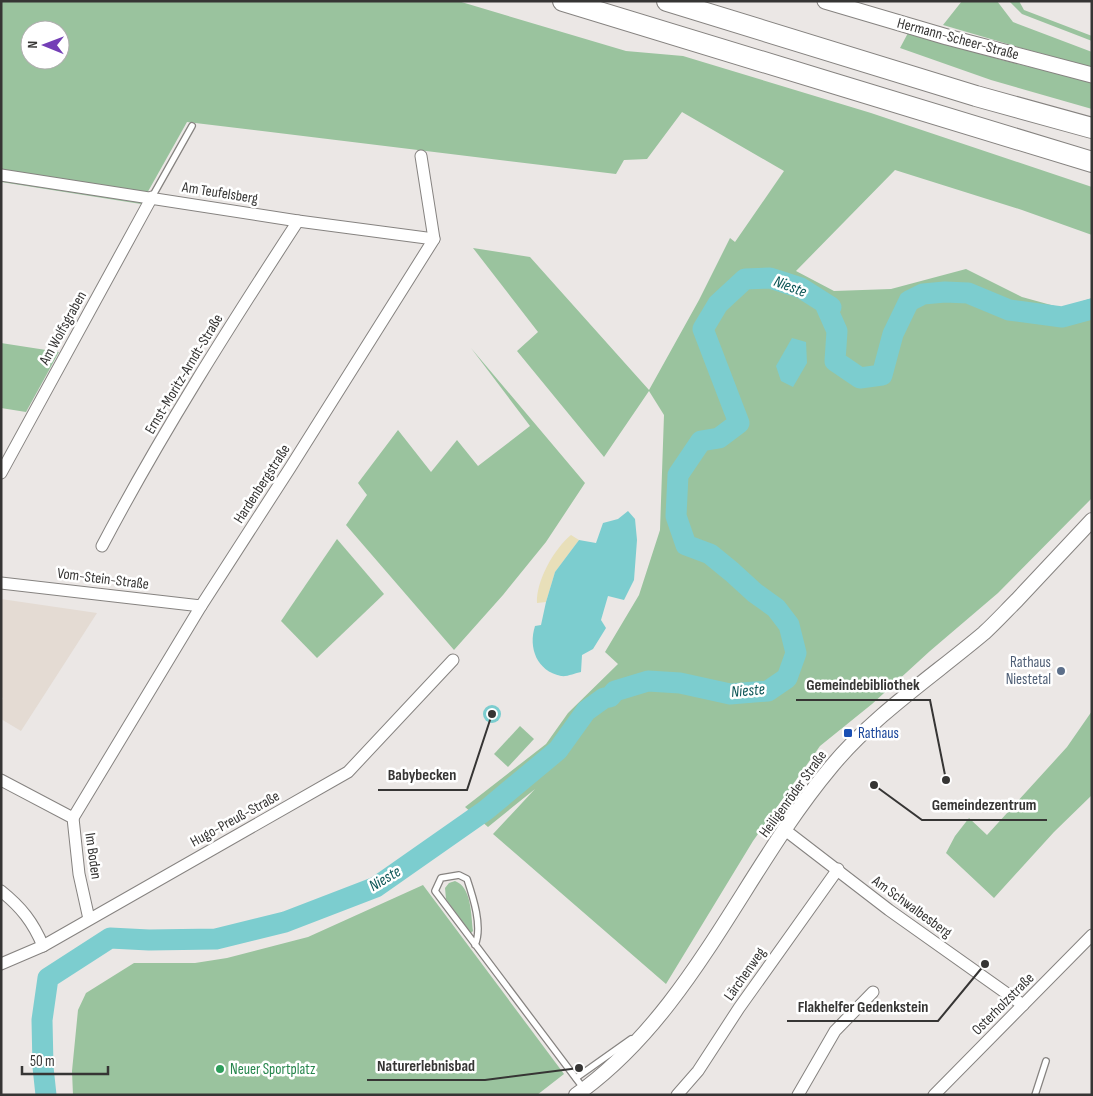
<svg xmlns="http://www.w3.org/2000/svg" width="1093" height="1096" font-family="'Sofia Sans Condensed',sans-serif">
<style>
.built{fill:#e4dbd3}
.green{fill:#9ac39e;fill-rule:evenodd}
.sand{fill:#e8dfb9}
.water{fill:#7ccdcf}
.lines{fill:none;stroke-linecap:round;stroke-linejoin:round}
.river{stroke:#7ccdcf;stroke-width:21}
.service-casing{stroke:#868380;stroke-width:8}
.minor-casing{stroke:#868380;stroke-width:13}
.tertiary-casing{stroke:#868380;stroke-width:16}
.secondary-casing{stroke:#868380;stroke-width:17}
.motorway-casing{stroke:#868380;stroke-width:22}
.service{stroke:#fff;stroke-width:5.5}
.minor{stroke:#fff;stroke-width:11}
.tertiary{stroke:#fff;stroke-width:14}
.secondary{stroke:#fff;stroke-width:15}
.motorway{stroke:#fff;stroke-width:20}
.service-dot{fill:#5c6f8a;stroke:#fff;stroke-width:2}
.transit-dot{fill:#1a4fb4;stroke:#fff;stroke-width:2}
.leisure-dot{fill:#2e9e5b;stroke:#fff;stroke-width:2}
.labels{text-anchor:middle;dominant-baseline:central;stroke-width:5;stroke-linejoin:round;paint-order:stroke}
.street-label{font-size:15px;fill:#363534;stroke:#fff}
.service-label{font-size:15px;fill:#4e5e75;stroke:#fff;text-anchor:end}
.transit-label{font-size:15px;fill:#164399;stroke:#fff;text-anchor:start}
.leisure-label{font-size:15px;fill:#27864d;stroke:#fff;text-anchor:start}
.water-label{font-size:16px;font-style:italic;fill:#0d5657;stroke:#fff}
.leader{fill:none;stroke:#363534;stroke-width:2}
.callout-dot{fill:#363534;stroke:#fff;stroke-width:2}
.callout-label{font-size:16px;text-anchor:middle;font-weight:bold;fill:#363534;stroke:#fff;stroke-width:5;stroke-linejoin:round;paint-order:stroke}
</style>
<rect width="100%" height="100%" fill="#ebe7e5"/>
<polygon class="built" points="1,599 97,613 21,731 1,719 1,702 3,698 1,697"/>
<g class="green">
<path d="M1 1H458L626 51 683 56 871 113 1092 187V235L1022 210 895 170 796 271 834 291 891 289 966 269 1022 297 1062 308 1092 298V498L998 593 930 651 872 704 820 746 753 841 666 984 493 834 535 789 488 827 465 807 546 744 568 713 618 664 605 652 639 595 660 530 664 415 649 391 604 457 517 351 538 332 473 248 530 257 649 390 699 300 730 238 735 242 784 171 682 112 647 159 624 160 616 174 187 122 141 204 1 182ZM30 30H60V60H30Z"/>
<polygon points="962,1 997,1 1013,22 1092,52 1092,67 1021,48 943,25"/>
<polygon points="1009,1 1019,1 1024,10 1092,36 1092,41 1022,14"/>
<polygon points="908,33 1002,60 1092,82 1092,109 991,80 900,48"/>
<polygon points="1,343 59,352 26,412 1,408"/>
<polygon points="471,348 585,483 546,542 503,595 454,650 346,525 367,495 358,483 398,430 431,472 457,440 478,466 530,426"/>
<polygon points="337,539 384,594 317,658 281,621"/>
<polygon points="1092,711 1092,795 1054,832 994,898 946,853 955,836 969,818 987,835 1067,747"/>
<polygon points="520,726 534,739 508,767 494,754"/>
<path d="M455 881C472 887 471 916 473 931L471 933 446 899 445 888 449 883Z"/>
<polygon points="423,885 564,1074 537,1095 73,1095 72,1071 78,1010 86,993 134,963 195,963 227,958 308,937"/>
</g>
<path class="sand" d="M571 535 579 540 555 572 546 602 537 603C536 581 554 549 571 535Z"/>
<g class="water">
<polygon points="792,338 806,342 807,363 793,387 781,381 776,366"/>
<path d="M628 511 635 519 637 540 634 580 624 600 608 596 601 620 606 628 593 649 582 655 581 672C575 673 567 677 561 676 537 671 528 648 535 626L541 625 546 602 555 572 579 540 596 543 603 523 618 519Z"/>
<circle cx="492" cy="714" r="9"/>
</g>
<g class="lines">
<polyline class="river" points="46,1095 43,1067 42,1020 48,978 110,938 149,940 216,939 285,922 376,887 486,810 558,750 586,711 604,698 610,697 615,691 648,681 680,683 730,694 768,691 787,678 796,653 789,625 776,608 755,593 732,572 710,554 686,545 676,516 678,475 701,441 719,438 739,423 703,329 718,304 745,279 770,278 801,288 831,307 825,304 837,331 835,361 860,378 882,375 893,334 909,301 923,294 945,292 968,293 1009,310 1062,317 1092,309"/>
<defs>
<g id="service">
<polyline points="152,197 192,126"/>
<path d="M475 945C483 927 473 897 467 879L459 875 441 878 435 891 584 1089"/>
<polyline points="576,1078 631,1039"/>
<polyline points="1035,1095 1046,1061"/>
</g>
<g id="minor">
<polyline points="1,175 298,221 434,239"/>
<polyline points="1,473 152,197"/>
<path d="M102 546C161 434 229 327 298 221"/>
<polyline points="1,583 201,606"/>
<polyline points="1,780 73,818 79,874 89,919"/>
<polyline points="73,818 201,606 290,468 434,239 421,156"/>
<polyline points="785,830 889,910 1023,1005"/>
<path d="M1 891C21 907 33 922 43 946"/>
<polyline points="1,964 43,946 348,772 453,660"/>
<polyline points="677,1095 698,1071 739,1008 838,869"/>
<polyline points="798,1095 835,1031 873,992"/>
<polyline points="934,1095 1092,935"/>
</g>
<path id="tertiary" d="M576 1095C691 1014 743 872 831 767 874 715 933 676 984 633 995 623 1006 611 1017 600 1042 573 1067 547 1092 520"/>
<polyline id="secondary" points="825,1 947,37 1092,75"/>
<g id="motorway">
<path d="M563 1C739 56 916 107 1092 162"/>
<polyline points="667,1 976,96 1092,128"/>
</g>
</defs>
<use href="#service" class="service-casing"/>
<use href="#minor" class="minor-casing"/>
<use href="#tertiary" class="tertiary-casing"/>
<use href="#secondary" class="secondary-casing"/>
<use href="#motorway" class="motorway-casing"/>
<use href="#service" class="service"/>
<use href="#minor" class="minor"/>
<use href="#tertiary" class="tertiary"/>
<use href="#secondary" class="secondary"/>
<use href="#motorway" class="motorway"/>
</g>
<circle class="service-dot" cx="1061" cy="671" r="5"/>
<rect class="transit-dot" x="843" y="728" width="10" height="10" rx="2.5"/>
<circle class="leisure-dot" cx="220" cy="1069" r="5"/>
<g class="labels">
<g class="street-label">
<text transform="translate(958 39) rotate(15)">Hermann-Scheer-Straße</text>
<text transform="translate(220 193) rotate(9)">Am Teufelsberg</text>
<text transform="translate(63 328) rotate(-61)">Am Wolfsgraben</text>
<text transform="translate(184 374) rotate(-59)">Ernst-Moritz-Arndt-Straße</text>
<text transform="translate(262 484) rotate(-57)">Hardenbergstraße</text>
<text transform="translate(103 579) rotate(7)">Vom-Stein-Straße</text>
<text transform="translate(793 794) rotate(-54)">Heiligenröder Straße</text>
<text transform="translate(235 819) rotate(-29)">Hugo-Preuß-Straße</text>
<text transform="translate(93 856) rotate(82)">Im Boden</text>
<text transform="translate(912 907) rotate(36)">Am Schwalbesberg</text>
<text transform="translate(745 974) rotate(-55)">Lärchenweg</text>
<text transform="translate(1003 1004) rotate(-45)">Osterholzstraße</text>
</g>
<g class="service-label">
<text x="1051" y="662">Rathaus<tspan x="1051" dy="17">Niestetal</tspan></text>
</g>
<g class="transit-label">
<text x="858" y="733">Rathaus</text>
</g>
<g class="leisure-label">
<text x="230" y="1069">Neuer Sportplatz</text>
</g>
<g class="water-label">
<text transform="translate(790 287) rotate(21)">Nieste</text>
<text transform="translate(748 691) rotate(-5)">Nieste</text>
<text transform="translate(385 879) rotate(-31)">Nieste</text>
</g>
</g>
<path class="leader" d="M946 780L930 700H796M492 714L467 790H378M874 785L922 820H1047M985 964L938 1021H787M579 1068L485 1080H367"/>
<g class="callout-dot">
<circle cx="946" cy="780" r="5"/>
<circle cx="492" cy="714" r="5"/>
<circle cx="874" cy="785" r="5"/>
<circle cx="985" cy="964" r="5"/>
<circle cx="579" cy="1068" r="5"/>
</g>
<g class="callout-label">
<text x="863" y="690">Gemeindebibliothek</text>
<text x="422" y="780">Babybecken</text>
<text x="984" y="810">Gemeindezentrum</text>
<text x="863" y="1012">Flakhelfer Gedenkstein</text>
<text x="426" y="1071">Naturerlebnisbad</text>
</g>
<rect width="1093" height="1096" fill="none" stroke="#363534" stroke-width="5"/>
<g transform="translate(45 45) rotate(271)"><circle r="24" fill="#ffffff" stroke="#afaeae"/>
<path d="M0-4L9 19L0 12L-9 19Z" fill="#743fb6"/>
<text y="-8" font-size="14" font-weight="bold" text-anchor="middle" fill="#363534">N</text>
</g>
<path d="M22 1066v8h86v-8" fill="none" stroke="#363534" stroke-width="2.5"/>
<text x="30" y="1066" font-size="15" fill="#363534" stroke="#ffffff" stroke-width="4" paint-order="stroke">50 m</text>
</svg>
